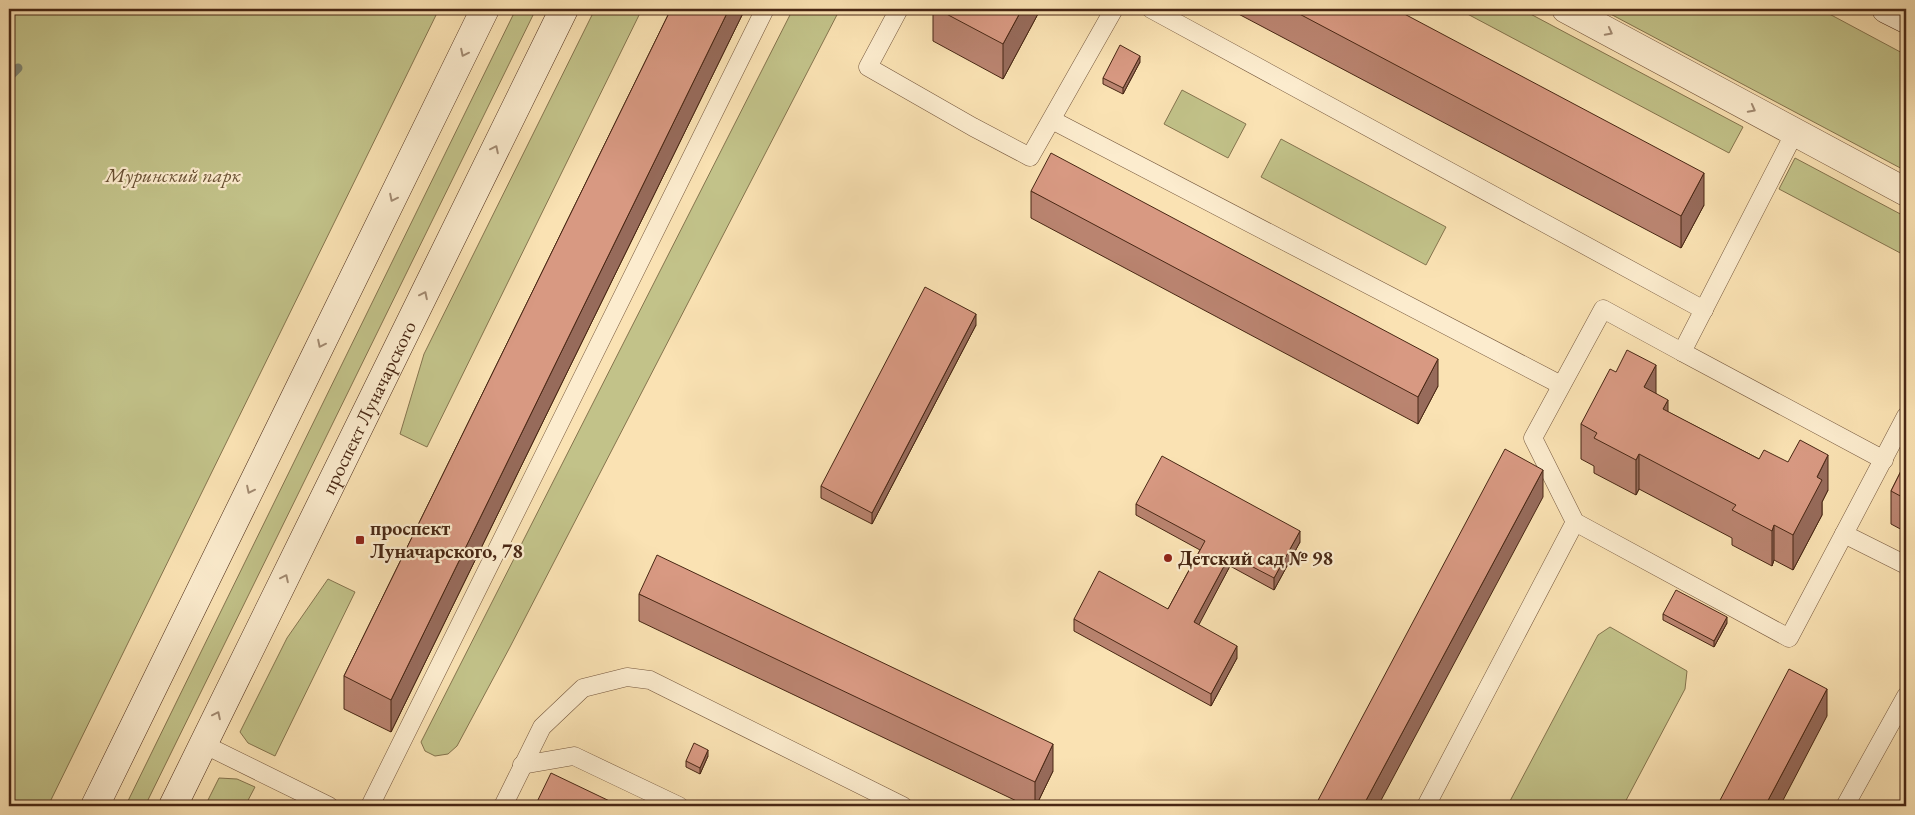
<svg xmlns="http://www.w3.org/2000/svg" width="1915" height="815" font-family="'EB Garamond',serif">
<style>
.green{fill:#c2c289;stroke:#85744e}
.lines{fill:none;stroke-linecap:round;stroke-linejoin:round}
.stream{stroke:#7c8270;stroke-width:9}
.service-casing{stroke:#74563c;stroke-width:19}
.minor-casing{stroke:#74563c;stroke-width:29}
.secondary-casing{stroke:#482714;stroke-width:29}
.service{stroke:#fcecce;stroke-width:18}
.minor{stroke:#fcecce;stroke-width:28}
.secondary{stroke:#fcecce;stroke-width:28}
.wall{fill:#ba8470;stroke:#482714}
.shaded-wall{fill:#976b5b;stroke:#482714}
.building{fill:#d89982;stroke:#482714}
.oneway{stroke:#a28a71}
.poi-dot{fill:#8f2418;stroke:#fcecce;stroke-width:2}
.labels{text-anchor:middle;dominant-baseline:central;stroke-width:4.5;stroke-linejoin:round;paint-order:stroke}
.park-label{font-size:20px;font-style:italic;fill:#664e31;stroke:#fcecce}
.street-label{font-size:20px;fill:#482714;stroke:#fcecce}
.poi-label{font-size:20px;font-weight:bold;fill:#482714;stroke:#fcecce;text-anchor:start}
</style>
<rect width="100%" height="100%" fill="#fae2b3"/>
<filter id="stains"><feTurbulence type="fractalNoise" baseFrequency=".004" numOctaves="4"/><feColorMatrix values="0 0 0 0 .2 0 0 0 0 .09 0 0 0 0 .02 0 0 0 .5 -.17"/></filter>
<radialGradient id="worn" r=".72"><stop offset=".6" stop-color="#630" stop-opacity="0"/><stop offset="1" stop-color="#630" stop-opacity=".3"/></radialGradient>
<g class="green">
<polygon points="9,9 439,9 48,806 9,806"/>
<polygon points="516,9 536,9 145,806 126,805"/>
<polygon points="595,9 642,9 427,447 400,434 424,354"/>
<polygon points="793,9 840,9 510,647 457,746 448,754 435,756 425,751 421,742"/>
<polygon points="1458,9 1521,9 1743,127 1729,153"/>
<polygon points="1601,9 1820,9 1906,55 1906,171"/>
<polygon points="1182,90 1246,124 1228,158 1164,124"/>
<polygon points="1281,139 1446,227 1426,265 1261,177"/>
<polygon points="1795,158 1906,217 1906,256 1779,189"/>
<polygon points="328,579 355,592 275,756 248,743 240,732 287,638"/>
<polygon points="1610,627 1687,671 1685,689 1623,806 1511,806 1510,801 1598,635"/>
<polygon points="219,778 237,779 255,787 245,806 205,806"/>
</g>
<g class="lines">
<polyline class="stream" points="9,77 18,68"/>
<defs>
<g id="service">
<polyline points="899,9 868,67 973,127 1030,157 1114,9"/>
<polyline points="1151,9 1704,310"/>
<polyline points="1052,120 1561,385"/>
<polyline points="1795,132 1682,352 1884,460"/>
<polyline points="1682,352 1603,309 1533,438 1575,522 1789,638 1844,534"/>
<polyline points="1906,416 1844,534 1906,565"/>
<polyline points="203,744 329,806"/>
<polyline points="522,765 574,756 679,806"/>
<polyline points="370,806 765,9"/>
<polyline points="503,806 542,727 583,688 627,677 650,680 903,806"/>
<polyline points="1426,806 1575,522"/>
<polyline points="1845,806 1906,696"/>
</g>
<polyline id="minor" points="1566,9 1906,192"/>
<g id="secondary">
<polyline points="1886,9 1906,19"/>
<polyline points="95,806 485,9"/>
<path id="s1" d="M173 806 564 9"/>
</g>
</defs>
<use href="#service" class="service-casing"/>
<use href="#minor" class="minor-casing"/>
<use href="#secondary" class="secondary-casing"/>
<use href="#service" class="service"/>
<use href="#minor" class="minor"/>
<use href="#secondary" class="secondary"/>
</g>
<g class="wall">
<polygon points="671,9 745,9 391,732 344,709 344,676"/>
<polygon points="933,9 1039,9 1039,12 1003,79 933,41"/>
<polygon points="1229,9 1395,9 1704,205 1681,248"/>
<polygon points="1140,62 1123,94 1103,84 1103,78"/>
<polygon points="1031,191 1438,386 1418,424 1031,218"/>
<polygon points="976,325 872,524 821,498 821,486"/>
<polygon points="1616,372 1656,393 1668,412 1759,459 1828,490 1822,502 1822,515 1793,570 1774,560 1772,566 1732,545 1732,538 1639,489 1636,495 1594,473 1594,466 1581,459 1581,424"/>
<polygon points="1906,461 1906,532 1891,524 1891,491"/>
<polygon points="1136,504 1300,542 1274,590 1230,566 1198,625 1237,658 1211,706 1074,631 1074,619 1168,609 1200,550 1136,515"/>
<polygon points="639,594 1053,771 1036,806 1027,806 639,621"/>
<polygon points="1663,614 1727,623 1714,647 1663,620"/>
<polygon points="708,756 700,774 686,767 686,761"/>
</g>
<g class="shaded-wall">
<polygon points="729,9 745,9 391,732 391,700"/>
<polygon points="1022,9 1039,9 1039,12 1003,79 1003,44"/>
<polygon points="1140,56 1140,62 1123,94 1123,88"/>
<polygon points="1704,173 1704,205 1681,248 1681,216"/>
<polygon points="976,314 976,325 872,524 872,513"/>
<polygon points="1438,359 1438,386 1418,424 1418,397"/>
<polygon points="1656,365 1656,400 1644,387"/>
<polygon points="1668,400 1668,434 1663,409"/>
<polygon points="1639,454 1639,489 1636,495 1636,460"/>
<polygon points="1828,455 1828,490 1822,502 1822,515 1793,570 1793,535 1817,477"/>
<polygon points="1543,470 1543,497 1378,806 1363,806"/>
<polygon points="1774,525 1774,560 1772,566 1772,531"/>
<polygon points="1300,531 1300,542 1274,590 1274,578"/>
<polygon points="1230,555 1230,566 1194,634 1194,622"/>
<polygon points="1727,617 1727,623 1714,647 1714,641"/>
<polygon points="1237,646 1237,658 1211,706 1211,694"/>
<polygon points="1827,689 1827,716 1780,806 1765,806"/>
<polygon points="1053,744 1053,771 1036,806 1035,806 1035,782"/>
<polygon points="708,750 708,756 700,774 700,768"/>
</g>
<g class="building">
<polygon points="671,9 729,9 391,700 344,676"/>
<polygon points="937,9 1022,9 1003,44"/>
<polygon points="1290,9 1395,9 1704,173 1681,216"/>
<polygon points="1120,45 1140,56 1123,88 1103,78"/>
<polygon points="1051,153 1438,359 1418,397 1031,191"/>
<polygon points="925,287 976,314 872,513 821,486"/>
<polygon points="1627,350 1656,365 1644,387 1668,400 1663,409 1759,459 1764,450 1788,462 1800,440 1828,455 1817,477 1822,480 1793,535 1774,525 1772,531 1732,510 1736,505 1639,454 1636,460 1594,438 1597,433 1581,424 1610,369 1616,372"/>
<polygon points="1505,449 1543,470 1363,806 1315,806"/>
<polygon points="1162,456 1300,531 1274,578 1230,555 1194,622 1237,646 1211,694 1074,619 1099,571 1168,609 1205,541 1136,504"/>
<polygon points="1906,461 1906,499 1891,491"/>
<polygon points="657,555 1053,744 1035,782 639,594"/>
<polygon points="1676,590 1727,617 1714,641 1663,614"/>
<polygon points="1789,669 1827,689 1765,806 1717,806"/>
<polygon points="694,743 708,750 700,768 686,761"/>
<polygon points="551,773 620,806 535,806"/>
</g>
<defs><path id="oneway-chevron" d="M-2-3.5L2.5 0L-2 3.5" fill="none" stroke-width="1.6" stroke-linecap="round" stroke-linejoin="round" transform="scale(1.25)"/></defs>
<g class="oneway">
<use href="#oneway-chevron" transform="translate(1609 32) rotate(28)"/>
<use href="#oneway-chevron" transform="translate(464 53) rotate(116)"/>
<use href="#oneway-chevron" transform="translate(1752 109) rotate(28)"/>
<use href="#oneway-chevron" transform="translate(495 149) rotate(-64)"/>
<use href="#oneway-chevron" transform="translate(393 198) rotate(116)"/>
<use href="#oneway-chevron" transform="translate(424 295) rotate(-64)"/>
<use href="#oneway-chevron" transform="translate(321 344) rotate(116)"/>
<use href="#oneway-chevron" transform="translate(250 490) rotate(116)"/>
<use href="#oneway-chevron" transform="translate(285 578) rotate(-64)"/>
<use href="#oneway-chevron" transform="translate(217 715) rotate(-64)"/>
</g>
<g class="poi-dot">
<rect x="355" y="535" width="10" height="10" rx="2.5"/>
<circle cx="1168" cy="558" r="5"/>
</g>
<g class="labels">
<g class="park-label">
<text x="173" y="175">Муринский парк</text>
</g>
<g class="street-label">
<text stroke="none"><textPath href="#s1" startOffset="444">проспект Луначарского</textPath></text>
</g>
<g class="poi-label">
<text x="370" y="528">проспект<tspan x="370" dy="23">Луначарского, 78</tspan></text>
<text x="1178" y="558">Детский сад № 98</text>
</g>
</g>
<rect width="1915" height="815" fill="none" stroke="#fae2b3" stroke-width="30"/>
<rect x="10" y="10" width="1895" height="795" fill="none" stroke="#482714" stroke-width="2.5"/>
<rect x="15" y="15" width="1885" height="785" fill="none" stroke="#482714"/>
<rect width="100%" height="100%" filter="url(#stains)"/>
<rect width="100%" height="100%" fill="url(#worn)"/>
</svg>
